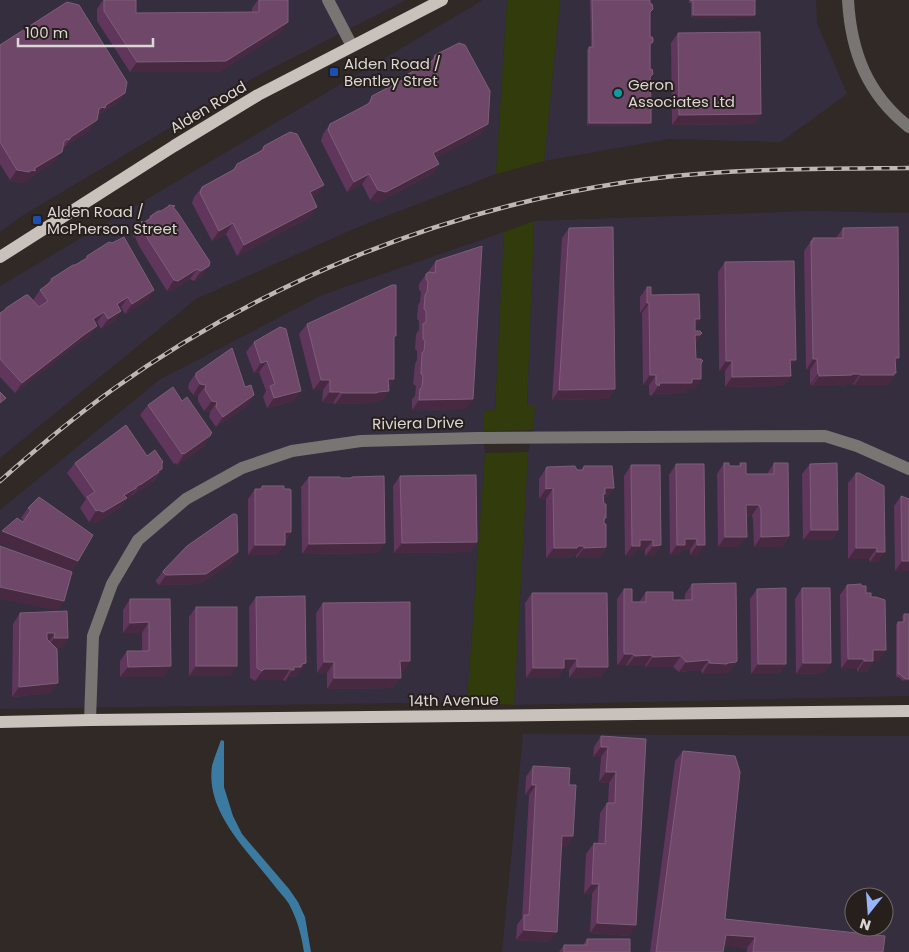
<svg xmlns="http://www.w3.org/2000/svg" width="909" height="952" font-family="Poppins,sans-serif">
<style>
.industrial{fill:#342e3f;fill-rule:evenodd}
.green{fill:#323b0c}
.water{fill:#3c7ba1}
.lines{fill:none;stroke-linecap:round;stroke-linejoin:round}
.minor{stroke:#797573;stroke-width:12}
.major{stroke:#c9c1bc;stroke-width:12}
.rail-casing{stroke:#bdb8b6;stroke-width:4.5}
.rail{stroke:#261f1b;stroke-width:2.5;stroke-dasharray:8;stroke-linecap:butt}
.wall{fill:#60365c}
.shaded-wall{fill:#472a41}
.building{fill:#6e4769;stroke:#7f5e7a}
.transit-dot{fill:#1a4fb4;stroke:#261f1b;stroke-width:2}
.culture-dot{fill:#0f9aa8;stroke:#261f1b;stroke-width:2}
.labels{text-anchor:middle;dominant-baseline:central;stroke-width:4;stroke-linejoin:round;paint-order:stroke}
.poi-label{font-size:15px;fill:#dcd7d5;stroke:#261f1b;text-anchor:start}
.street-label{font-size:15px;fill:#dcd7d5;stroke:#261f1b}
</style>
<rect width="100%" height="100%" fill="#302925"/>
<g class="industrial">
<polygon points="0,0 406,0 257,76 22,216 0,232"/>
<polygon points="483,0 507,0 496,174 363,225 196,299 0,458 0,286"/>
<polygon points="560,0 816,0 817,23 847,94 781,142 669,139 544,161"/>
<polygon points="811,211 909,213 909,696 514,705 528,452 533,430 534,406 527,406 534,221"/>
<polygon points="504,232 495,410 483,411 483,431 485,453 467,702 0,709 0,510 159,380 322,295"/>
<path d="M523 734 909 736V952H502ZM854 897H884V927H854Z"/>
</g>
<g class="green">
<polygon points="507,0 560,0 544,161 496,174"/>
<polygon points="534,221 527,405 535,405 533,430 483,431 483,411 495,410 504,232"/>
<polygon points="528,452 514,705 467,702 485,453"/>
</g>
<path class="water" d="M221 740 224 741V787L233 816 242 834 289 889 298 902 305 917 311 952H304C301 934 298 921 289 904 286 899 281 894 277 889 251 854 205 814 212 766 214 758 218 749 221 740Z"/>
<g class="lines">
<g class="minor">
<polyline points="328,0 352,46"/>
<path d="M848 0C851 52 867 94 909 127"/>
<polyline points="90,720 93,636 112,584 138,540 186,499 242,468 292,451 361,441 477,438 825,436 857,446 909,469"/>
</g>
<g class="major">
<polyline points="0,257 174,146 258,95 442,0"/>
<polyline points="0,722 90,720 909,711"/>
</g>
<defs>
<path id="rail" d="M0 481C36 449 73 418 112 390 265 281 441 210 627 182 720 168 815 169 909 168"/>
</defs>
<use href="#rail" class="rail-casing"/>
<use href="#rail" class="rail"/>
</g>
<g class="wall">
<polygon points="103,0 136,0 136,13 252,12 252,8 258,0 288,0 281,32 219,72 130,72 97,21 97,9"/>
<polygon points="590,0 650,0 651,111 649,125 587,126 587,50 589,47 591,47"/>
<polygon points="689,0 755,0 755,15 753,17 691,18 691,3 689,3"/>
<polygon points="678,33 761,114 754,124 672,125 671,43"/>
<polygon points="0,45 125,93 117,103 100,114 89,131 65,146 54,162 31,177 28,181 25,181 22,183 10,180 0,164"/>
<polygon points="435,55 481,134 436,158 439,164 432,174 379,202 370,200 362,184 347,192 321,141 323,134 330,124 367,104 372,96 403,80 408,74 431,61"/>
<polygon points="264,146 317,195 312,197 310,217 237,256 226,234 212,241 192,203 194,197 202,187 232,170 237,164 260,151"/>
<polygon points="169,205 175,206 174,207 210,262 202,276 194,281 190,279 171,291 167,291 139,246 135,237 133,238 134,232 142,221 143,223 147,220 152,215 161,211 167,208"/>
<polygon points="569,228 615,389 608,399 552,400 562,238"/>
<polygon points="843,228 895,364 896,373 887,385 854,385 853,384 846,384 845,386 812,386 812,384 810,385 810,370 806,370 804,251 813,238 836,238"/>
<polygon points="87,256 154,290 147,300 125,314 121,307 119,308 121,311 114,321 101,329 97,322 95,323 90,336 77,344 15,393 0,377 0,313 3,311 6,308 34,302 33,300 40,290 47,284 51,279 85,260"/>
<polygon points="436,261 466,409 412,410 412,399 415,396 416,386 413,384 415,364 417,360 417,351 415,349 416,334 419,330 419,321 417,319 418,305 420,302 421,292 419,290 419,284"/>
<polygon points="725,262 796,360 790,368 791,376 783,386 725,387 725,371 719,371 718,272"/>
<polygon points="647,287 651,295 695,325 695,331 702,333 696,342 696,359 703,361 701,365 701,379 694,389 687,389 684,393 653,394 651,396 649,394 649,385 643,385 642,313 640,313 640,297"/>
<polygon points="307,324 394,339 394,379 389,387 389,391 381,401 371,402 370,403 335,404 333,403 322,402 323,390 313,390 299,334"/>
<polygon points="254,342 294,401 267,408 263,397 266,391 259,372 254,373 246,352"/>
<polygon points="196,373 247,406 216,427 209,417 210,412 204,411 198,401 198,396 193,395 188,388 189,383"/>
<polygon points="182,401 211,434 204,446 177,465 176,463 174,464 140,415 148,405"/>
<polygon points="147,456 163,462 162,464 162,469 155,479 152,482 133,495 132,495 129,498 125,501 119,508 96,523 91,521 89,522 80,508 86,499 67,473 75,463"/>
<polygon points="724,463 729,466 739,466 740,463 746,474 767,474 774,463 789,536 782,547 754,547 753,520 752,515 746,516 739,547 718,547 717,474"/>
<polygon points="676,464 704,464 698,555 690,555 690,550 682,550 678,555 670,555 669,475"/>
<polygon points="810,464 838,530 831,540 803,540 802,474"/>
<polygon points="631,465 661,545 653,556 645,556 645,550 637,550 633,556 625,556 624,476"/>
<polygon points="584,466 614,488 606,498 603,498 606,518 604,521 606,547 599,558 576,558 576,556 571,556 570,558 546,558 546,499 539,499 539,479 547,467 581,470"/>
<polygon points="856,473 884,486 878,562 870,562 869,559 848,559 848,483"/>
<polygon points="400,476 477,542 469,552 394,553 393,486"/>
<polygon points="309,477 385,543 377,553 302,554 301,487"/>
<polygon points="262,486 291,532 285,542 277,555 248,555 248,499 255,489 260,489"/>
<polygon points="901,496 909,571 895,571 894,506"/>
<polygon points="39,497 78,561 71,572 0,543 0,534 23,522 24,521 21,518 28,508"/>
<polygon points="238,552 231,563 199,584 159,585 156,582 156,580 164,570"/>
<polygon points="692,584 737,661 728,673 721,673 720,674 702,674 701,670 679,672 673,667 646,667 645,666 627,666 626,665 618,665 617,663 617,599 624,589 632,602 639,602 646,592 673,600 685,600 685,594"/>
<polygon points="847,585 861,586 866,593 871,597 879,661 873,661 866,672 857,672 857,669 841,669 840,595"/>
<polygon points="802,588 824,673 796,674 795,599"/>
<polygon points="757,589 786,664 779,674 751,674 750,599"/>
<polygon points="532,593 608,667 600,677 569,678 569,670 563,670 557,678 526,678 525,603"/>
<polygon points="256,597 306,663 298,674 296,675 294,677 288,677 287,680 285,681 283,680 257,680 255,681 250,678 249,607"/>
<polygon points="130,599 170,599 164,677 120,677 120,661 127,651 142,651 142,633 123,633 123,610"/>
<polygon points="323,603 410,661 403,672 401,672 393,688 327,689 327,673 317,673 316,613"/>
<polygon points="196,607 230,676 189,676 189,617"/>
<polygon points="20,613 68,638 61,648 56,648 51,693 12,697 13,624"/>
<polygon points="904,614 909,614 909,681 903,681 898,677 896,677 896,625 898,622 903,622 902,616"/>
<polygon points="601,736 646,739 629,936 590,933 592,894 584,894 586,854 594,843 598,843 600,813 607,803 608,803 609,783 599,782 601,757 593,757 594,747"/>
<polygon points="683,751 725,919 883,952 747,952 747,948 724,945 723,952 650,952 675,761"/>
<polygon points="533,766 569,785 573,836 566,847 561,846 550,942 516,940 517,925 522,918 529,795 525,795 526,777"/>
<polygon points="587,939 630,952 559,952 564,945 583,945"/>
</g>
<g class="shaded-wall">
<polygon points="693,15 755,15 753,17 691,18"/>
<polygon points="288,22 281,32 219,72 130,72 137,62"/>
<polygon points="125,93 117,103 100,114 97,119 95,118 99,109"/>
<polygon points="761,114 754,124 672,125 679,115"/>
<polygon points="97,120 89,131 65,146 71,137"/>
<polygon points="589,123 651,123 649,125 587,126"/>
<polygon points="488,124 481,134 426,164 433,153"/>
<polygon points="62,152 54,162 31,177 28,181 25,181 22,183 10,180 17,170 35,168"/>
<polygon points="439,164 432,174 379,202 370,200 378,190"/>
<polygon points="369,174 362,184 347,192 354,182"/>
<polygon points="324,185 317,195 302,202 310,192"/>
<polygon points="317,207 310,217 237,256 244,245"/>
<polygon points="233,223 226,234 212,241 219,231"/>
<polygon points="142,227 135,237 133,238 140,228"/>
<polygon points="209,266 202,276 194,281 201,271"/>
<polygon points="197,269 190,279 171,291 167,291 174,280"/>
<polygon points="154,290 147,300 125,314 132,304"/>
<polygon points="128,297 121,307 109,314 117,304"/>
<polygon points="647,303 649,303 642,313 640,313"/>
<polygon points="121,311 114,321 101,329 108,319"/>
<polygon points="104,312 97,322 86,329 93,319"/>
<polygon points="695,319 700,319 692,329"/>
<polygon points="97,326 90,336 77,344 15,393 22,383 85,334"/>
<polygon points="702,333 695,343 695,335"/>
<polygon points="895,358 899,358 892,368"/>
<polygon points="813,359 817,359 810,370 806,370"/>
<polygon points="790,360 796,360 789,370"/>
<polygon points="267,361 259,372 254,373 261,363"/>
<polygon points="726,361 732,361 725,371 719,371"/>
<polygon points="896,373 887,385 854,385 861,375"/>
<polygon points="818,374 819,374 812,384 810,385"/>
<polygon points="860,374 853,384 846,384 845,386 812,386 819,376"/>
<polygon points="650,375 656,375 649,385 643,385"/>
<polygon points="791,376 783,386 725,387 732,377"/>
<polygon points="388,379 394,379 387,389"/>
<polygon points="692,379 701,379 694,389 687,389 684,393 653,394 660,383"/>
<polygon points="321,380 330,380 323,390 313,390"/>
<polygon points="200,384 206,385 198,396 193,395"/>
<polygon points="615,389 608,399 552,400 559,390"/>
<polygon points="301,391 294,401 267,408 274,398"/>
<polygon points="389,391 381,401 371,402 370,403 335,404 343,393"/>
<polygon points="330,392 340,392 333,403 322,402"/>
<polygon points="254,395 247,406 216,427 223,417"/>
<polygon points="473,399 466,409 412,410 419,400"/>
<polygon points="212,401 217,402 210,412 204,411"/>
<polygon points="212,433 208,437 211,435 204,446 177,465 184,454"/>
<polygon points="162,469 152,482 133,495 140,485"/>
<polygon points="140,484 132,495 129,498 125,501 119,508 96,523 91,521 89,522 96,511 124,495"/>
<polygon points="553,488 546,499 539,499 546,489"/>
<polygon points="605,488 614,488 606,498 603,498"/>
<polygon points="746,505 759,505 752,515 739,516"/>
<polygon points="811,530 838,530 831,540 803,540"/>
<polygon points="2,531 78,561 71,572 0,543 0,534"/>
<polygon points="285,532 291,532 284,542"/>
<polygon points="789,536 782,547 754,547 761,537"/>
<polygon points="725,537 747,537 739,547 718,547"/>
<polygon points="685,539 697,539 690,550 682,550 678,555 670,555 677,545"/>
<polygon points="640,540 653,540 645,550 637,550 633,556 625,556 632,546"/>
<polygon points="477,542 469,552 394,553 402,543"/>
<polygon points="385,543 377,553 302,554 309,544"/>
<polygon points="255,545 285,545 277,555 248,555"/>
<polygon points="661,545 653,556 645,556 653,546"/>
<polygon points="697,545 705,545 698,555 690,555"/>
<polygon points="578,546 584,546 576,556 571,556 570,558 546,558 554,548"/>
<polygon points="606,547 599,558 576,558 584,548"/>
<polygon points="856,548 877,548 869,559 848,559"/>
<polygon points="238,552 231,563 199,584 159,585 166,575"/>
<polygon points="877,552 885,552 878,562 870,562"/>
<polygon points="902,561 909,561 909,571 895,571"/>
<polygon points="0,587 64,601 57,611 0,599"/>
<polygon points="149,622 142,633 123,633 130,623"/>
<polygon points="47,633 55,633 48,643 40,643"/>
<polygon points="54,638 68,638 61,648 47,648"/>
<polygon points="873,650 886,650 879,661 866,661"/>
<polygon points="625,654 633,654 626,665 618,665"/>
<polygon points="652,655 645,666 627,666 635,656"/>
<polygon points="681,656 673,667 646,667 653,657"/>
<polygon points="564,659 577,659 569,670 563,670 557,678 526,678 533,668"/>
<polygon points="848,659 864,659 857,669 841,669"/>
<polygon points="709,660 701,670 679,672 686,662"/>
<polygon points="400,661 410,661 403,672 393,672"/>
<polygon points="864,661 873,661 866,672 857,672"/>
<polygon points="324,662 334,662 327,673 317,673"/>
<polygon points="736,662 728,673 721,673 720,674 702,674 709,663"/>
<polygon points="306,663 298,674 296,675 294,677 288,677 287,680 285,681 294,667"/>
<polygon points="803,663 831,663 824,673 796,674"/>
<polygon points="758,664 786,664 779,674 751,674"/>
<polygon points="171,666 164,677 120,677 128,667"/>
<polygon points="196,666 237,666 230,676 189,676"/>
<polygon points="577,667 608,667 600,677 569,678"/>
<polygon points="264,669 290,669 283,680 257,680 255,681"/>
<polygon points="334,678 401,678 393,688 327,689"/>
<polygon points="905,679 909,679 909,681 903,681"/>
<polygon points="58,683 51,693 12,697 19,687"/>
<polygon points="601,747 608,747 601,757 593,757"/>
<polygon points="606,772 616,772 609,783 599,782"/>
<polygon points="532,785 536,785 529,795 525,795"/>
<polygon points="562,836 573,836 566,847 555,846"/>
<polygon points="592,884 599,884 592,894 584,894"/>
<polygon points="597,923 636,925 629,936 590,933"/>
<polygon points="524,930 557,932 550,942 516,940"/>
<polygon points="726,935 755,937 747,948 719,945"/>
</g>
<g class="building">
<polygon points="104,0 136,0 136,13 259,12 259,0 288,0 288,22 226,61 137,62 104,11"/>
<polygon points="592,0 650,0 650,4 652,4 653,9 650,12 650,37 652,37 653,38 653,42 650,44 650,70 652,69 653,74 650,77 651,102 653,102 653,107 651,110 651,123 589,123 589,47 593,47"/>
<polygon points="690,0 755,0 755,15 693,15 693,1"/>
<polygon points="67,2 79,5 127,82 125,93 106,105 105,108 102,107 99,109 97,120 71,137 69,140 67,139 64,141 62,152 35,168 35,171 32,170 29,172 17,170 0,142 0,45"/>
<polygon points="760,32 761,114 679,115 678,33"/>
<polygon points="459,43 465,45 490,91 488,124 433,153 439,164 386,192 378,190 369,174 354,182 328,130 330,124 370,103 372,96 406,78 408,74 434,60 435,55"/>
<polygon points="290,132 297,134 324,185 310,192 317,207 244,245 233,223 219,231 200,193 202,187 235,169 237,164 263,150 264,146"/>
<polygon points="169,205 175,206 173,207 178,213 210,262 209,266 201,271 197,269 178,281 174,280 146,236 142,227 140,228 142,221 143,223 151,218 150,216 152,216 152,215 158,211 161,211 169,206"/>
<polygon points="613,227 615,389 559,390 569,228"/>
<polygon points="898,227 899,358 895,358 896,373 894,373 894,375 861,375 860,374 852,374 852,375 819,376 819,374 818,374 817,359 813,359 811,241 813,241 813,238 843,238 843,228"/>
<polygon points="124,237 154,290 132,304 128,297 117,304 121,311 108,319 104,312 93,319 97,326 85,334 22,383 0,359 0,313 5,310 6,308 26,295 28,295 39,307 48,301 40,290 52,281 51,279 73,265 75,265 87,258 87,256 109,242 112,243"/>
<polygon points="482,246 473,399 419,400 420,389 422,387 423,376 421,374 422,353 424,351 425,341 423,339 423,324 426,322 426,311 424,309 425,295 427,292 428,282 426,279 426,274 429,272 435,273 436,261"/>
<polygon points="794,261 796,360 790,360 791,376 732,377 732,361 726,361 725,262"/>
<polygon points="392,285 396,285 396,336 394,336 394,379 388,379 389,391 378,392 377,393 343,393 340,392 330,392 330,380 321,380 307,324"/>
<polygon points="647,287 651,287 651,295 699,294 700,319 695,319 695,331 700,331 702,333 700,335 695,335 696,359 701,359 703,361 701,363 701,379 692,379 692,383 660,383 659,386 656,384 656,375 650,375 649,303 647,303"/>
<polygon points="280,327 286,329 301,391 274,398 270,386 275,384 267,361 261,363 254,342"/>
<polygon points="232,348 245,387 251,385 254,395 223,417 216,407 217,402 212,401 205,390 206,385 200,384 196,377 196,373"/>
<polygon points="173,387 182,401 187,397 212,433 210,434 211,435 184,454 183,453 182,454 148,405"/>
<polygon points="0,392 6,398 0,403"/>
<polygon points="126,425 147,456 155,450 163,462 162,463 162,469 158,471 159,472 140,485 140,484 136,487 136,488 124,495 127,498 103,512 98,510 96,511 87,497 95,492 75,463"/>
<polygon points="724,463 729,463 729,466 741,466 740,463 746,463 746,474 774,474 774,463 788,463 789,536 761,537 761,509 759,505 746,505 747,537 725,537"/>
<polygon points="837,463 838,530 811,530 810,464"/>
<polygon points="676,464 704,464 705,545 697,545 697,539 685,539 685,545 677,545"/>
<polygon points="631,465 660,465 661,545 653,546 653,540 640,540 640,546 632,546"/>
<polygon points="575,466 577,470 583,470 584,466 612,466 614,488 605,488 605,494 603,494 604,504 606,504 606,518 604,518 604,524 606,524 606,547 584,548 584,546 578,546 577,548 554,548 553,488 546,489 546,468 547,467"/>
<polygon points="856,473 859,473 884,486 885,552 877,552 877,548 856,548"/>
<polygon points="476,475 477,542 402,543 400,476"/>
<polygon points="384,476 385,543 309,544 309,477 340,477 341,478 351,478 352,477"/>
<polygon points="262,486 284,486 284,489 290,489 291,490 291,532 285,532 285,545 255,545 255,489 262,489"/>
<polygon points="901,496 909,499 909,561 902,561"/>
<polygon points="39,497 93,535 78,561 2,531 17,518 23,522 31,510 28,508"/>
<polygon points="233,514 235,514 237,515 238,552 206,574 166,575 163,572 164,570 187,546"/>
<polygon points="0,546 72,572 64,601 0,587"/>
<polygon points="736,583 737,661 736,662 728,663 727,664 709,663 709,660 686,662 681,656 653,657 652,655 635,656 633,654 625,654 624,653 624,589 632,589 632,602 646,602 646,592 673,592 673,600 692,600 692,584"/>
<polygon points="861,584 861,586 866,586 866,593 871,593 871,597 876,597 885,600 886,650 873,650 873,661 864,661 864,659 848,659 847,585"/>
<polygon points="786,588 786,664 758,664 757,589"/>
<polygon points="802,588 830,588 831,663 803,663"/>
<polygon points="532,593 607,593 608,667 577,667 577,659 564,659 564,668 533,668"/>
<polygon points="305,596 306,663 302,664 301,667 294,667 294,670 292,670 290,669 264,669 262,671 257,668 256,597"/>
<polygon points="130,599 170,599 171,666 128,667 127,651 149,651 149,622 130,623"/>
<polygon points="410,602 410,661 400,661 401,678 334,678 334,662 324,662 323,603"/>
<rect x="196" y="607" width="41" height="59"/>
<polygon points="67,611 68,638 54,638 55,633 47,633 47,639 57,649 58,683 19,687 20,613"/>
<polygon points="904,614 909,614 909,679 905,679 900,674 898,674 898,622 904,622"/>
<polygon points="601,736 646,739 636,925 597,923 599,884 592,884 594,843 605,844 607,803 615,803 616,772 606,772 608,747 601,747"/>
<polygon points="683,751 735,756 740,772 725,919 885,936 883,952 753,952 755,937 726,935 723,952 656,952"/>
<polygon points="533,766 570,768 569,785 576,785 573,836 562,836 557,932 524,930 524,915 529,915 536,785 532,785"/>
<polygon points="587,939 630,939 630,952 564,952 564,945 587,945"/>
</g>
<g class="transit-dot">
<rect x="329" y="67" width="10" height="10" rx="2.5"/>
<rect x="32" y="215" width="10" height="10" rx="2.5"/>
</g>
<circle class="culture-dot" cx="618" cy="93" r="5"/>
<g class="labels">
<g class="poi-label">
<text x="344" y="63">Alden Road /<tspan x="344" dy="17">Bentley Stret</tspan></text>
<text x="628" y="84">Geron<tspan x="628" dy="17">Associates Ltd</tspan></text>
<text x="47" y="211">Alden Road /<tspan x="47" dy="17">McPherson Street</tspan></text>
</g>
<g class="street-label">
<text transform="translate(208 107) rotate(-31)">Alden Road</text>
<text transform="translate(418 423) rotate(-1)">Riviera Drive</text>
<text transform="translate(454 700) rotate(-1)">14th Avenue</text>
</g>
</g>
<g transform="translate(869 912) rotate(197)"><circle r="24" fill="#261f1b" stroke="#6f6965"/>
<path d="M0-4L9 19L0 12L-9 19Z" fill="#98b5fd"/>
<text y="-8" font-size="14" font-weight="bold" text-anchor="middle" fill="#dcd7d5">N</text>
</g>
<path d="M18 38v8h135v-8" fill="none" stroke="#dcd7d5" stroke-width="2.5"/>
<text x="25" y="38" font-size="15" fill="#dcd7d5" stroke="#261f1b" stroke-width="4" paint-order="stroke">100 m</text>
</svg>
